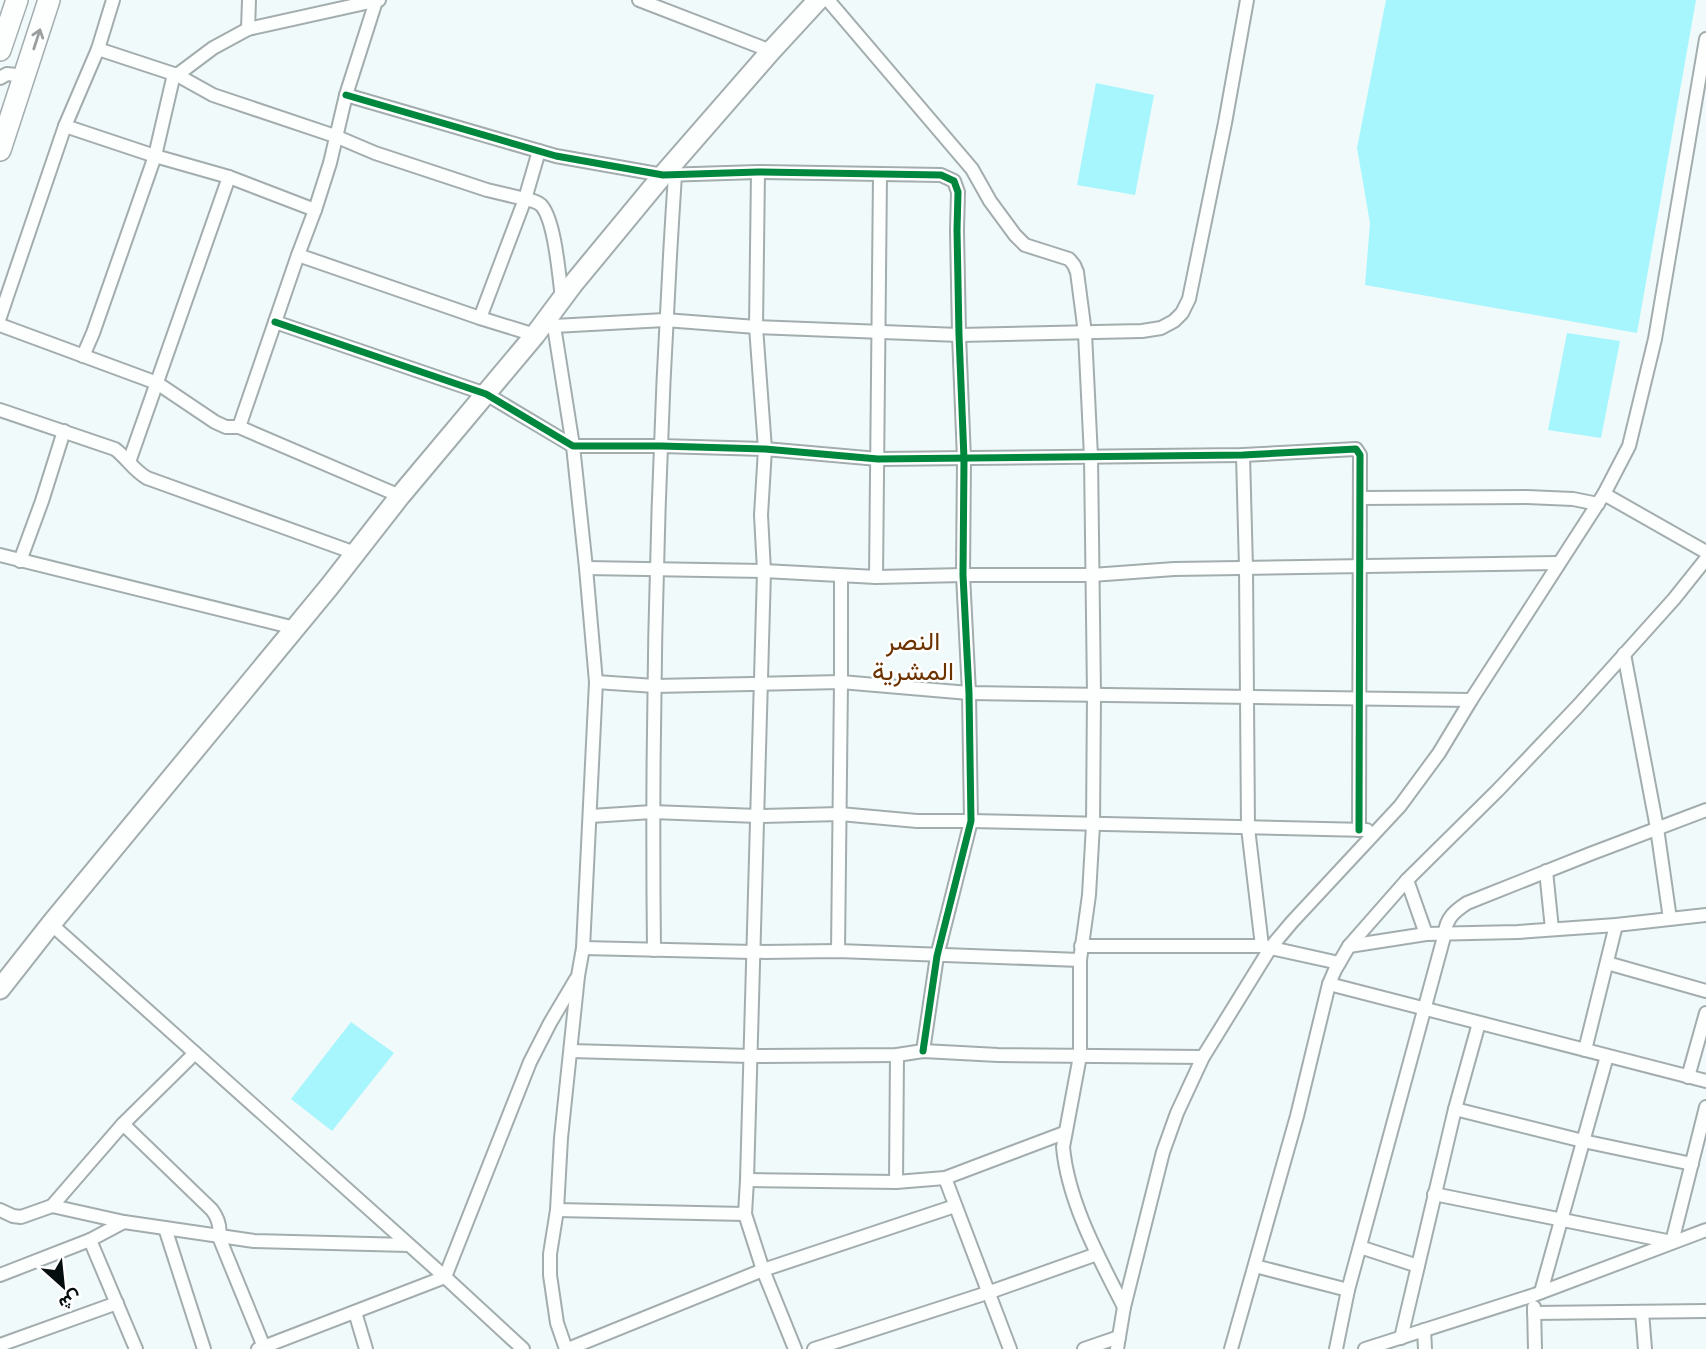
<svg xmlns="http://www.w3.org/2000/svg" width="1706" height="1349" font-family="'PT Serif',Vazirmatn,serif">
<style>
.green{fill:#a8f6fd}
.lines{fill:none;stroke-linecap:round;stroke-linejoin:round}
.street-casing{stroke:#a3adae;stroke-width:16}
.secondary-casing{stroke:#a3adae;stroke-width:23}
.primary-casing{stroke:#a3adae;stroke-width:24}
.street{stroke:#fdfefe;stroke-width:12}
.secondary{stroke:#fdfefe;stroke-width:19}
.primary{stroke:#fdfefe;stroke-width:21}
.cycleway-casing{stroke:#fff;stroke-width:11}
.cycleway{stroke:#00873e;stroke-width:7}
.oneway{stroke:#9a9e9e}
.labels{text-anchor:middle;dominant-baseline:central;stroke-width:5;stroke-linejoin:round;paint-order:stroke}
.neighbourhood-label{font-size:26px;fill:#6c3200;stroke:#fff}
</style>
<rect width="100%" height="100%" fill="#f0fafb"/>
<g class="green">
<polygon points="1386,0 1696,0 1637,333 1365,285 1370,223 1357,148"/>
<polygon points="1096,83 1154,95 1135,195 1077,185"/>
<polygon points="1567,333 1620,341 1601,438 1548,430"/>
<polygon points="351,1022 394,1053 332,1131 291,1099"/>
</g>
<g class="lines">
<defs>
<g id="street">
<polyline points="639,0 771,51"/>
<path d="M828 0 972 169 990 201 1015 235 1025 245 1069 259 1074 265 1077 272 1085 333 1091 457 1094 694 1093 825 1089 895 1080 960V1056L1063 1147C1068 1202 1099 1258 1124 1307"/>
<polyline points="248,29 249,0"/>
<polyline points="98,49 177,75 213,48 248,29 379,0"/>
<polyline points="177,75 213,95 335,136 375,153 487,190 525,199 539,151"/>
<polyline points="0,78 7,74 25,76"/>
<polyline points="346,95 556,156 663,175 758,172 941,175 954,181 958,192 957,230 959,335 964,459 963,575 969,693 971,821 937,956 923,1051"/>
<polyline points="65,126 155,156 229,177 315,210"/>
<polyline points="758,172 756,327 765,449 761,515 764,571 747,1180 745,1214 763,1270 795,1349"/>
<polyline points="298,255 480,318 535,335"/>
<polyline points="550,314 554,326 573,446 586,568 596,682 583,948 578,976 561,1138 557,1210 550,1254 550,1275 557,1323 566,1349"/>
<polyline points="0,317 65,126 98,49 113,0"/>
<path d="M480 318 525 199C531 200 536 201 541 205 555 220 559 276 562 298"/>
<polyline points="275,322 486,394 573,446 661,446 765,449 878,459 1243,455 1356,449 1360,455 1359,830"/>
<polyline points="0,325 157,383 215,422 226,427 239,427 400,496"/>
<polyline points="554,326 665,320 756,327 959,335 1142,331 1161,328 1174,321 1182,313 1189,299 1225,123 1247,0"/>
<polyline points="83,356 93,333 155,156 174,74"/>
<path d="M0 410 115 449C127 458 133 470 147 478L355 553"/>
<polyline points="239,427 298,255 315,210 330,163 346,95 376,1"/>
<polyline points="1243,455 1246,568 1248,828 1262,946"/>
<polyline points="129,462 229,177"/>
<polyline points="1604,494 1706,552"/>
<polyline points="1360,498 1527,497 1573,499 1598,504"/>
<polyline points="0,555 295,628"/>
<polyline points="20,561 42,501 64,431"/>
<polyline points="586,568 764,571 876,577 963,575 1092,575 1174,569 1559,563"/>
<polyline points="876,577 880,175"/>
<polyline points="1624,654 1657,828 1670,919"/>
<polyline points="596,682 655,686 841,682 969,693 1471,700"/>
<polyline points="591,816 652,812 758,816 840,814 917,821 971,821 1367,830"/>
<polyline points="1546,871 1552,929"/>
<polyline points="1407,880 1426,934"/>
<polyline points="51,924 445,1277 523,1349"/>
<polyline points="1081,946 1262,946 1339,963"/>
<polyline points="1349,946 1426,934 1518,932 1616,925 1706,915"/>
<polyline points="583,948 753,952 838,951 1080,960"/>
<path d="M654 950C651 691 658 433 675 175"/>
<polyline points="838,951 841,682 841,576"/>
<polyline points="1607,963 1706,991"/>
<polyline points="1329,984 1706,1081"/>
<polyline points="1585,1050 1616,925"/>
<polyline points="571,1051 750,1056 897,1055 923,1051 998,1055 1203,1057"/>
<polyline points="1688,1077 1706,1013"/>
<polyline points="1455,1109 1583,1141 1692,1164"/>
<path d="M123 1124 212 1210C218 1218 221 1226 219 1237L264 1347"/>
<polyline points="945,1178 1010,1349"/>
<polyline points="747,1180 896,1182 945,1178 1064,1133"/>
<polyline points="896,1182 897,1055"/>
<polyline points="1434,1194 1672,1242 1706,1107"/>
<polyline points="52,1206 123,1124 195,1053"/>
<polyline points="0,1210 13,1216 21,1217 52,1206 124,1222 254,1241 408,1245"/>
<polyline points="557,1210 745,1214"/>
<polyline points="165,1228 204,1349"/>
<polyline points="90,1240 136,1349"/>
<polyline points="1360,1247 1418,1266"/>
<polyline points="1255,1266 1348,1290"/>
<polyline points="0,1275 90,1240 124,1222"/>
<polyline points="1541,1292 1607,1056"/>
<polyline points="1534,1307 1535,1349"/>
<polyline points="355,1312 366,1349"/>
<polyline points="1642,1312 1645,1349"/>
<polyline points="1534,1313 1706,1311"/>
<polyline points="1424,1330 1425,1349"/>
<polyline points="1401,1338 1455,1109 1479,1023"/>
<polyline points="0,1345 117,1303"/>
<polyline points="258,1349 445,1277 530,1062 550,1023 576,979"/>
<polyline points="568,1349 763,1270 955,1206"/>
<polyline points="814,1349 990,1292 1097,1254"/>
<polyline points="1084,1349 1119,1337"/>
<polyline points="1117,1349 1124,1307 1163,1152 1177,1113 1203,1057 1271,947 1292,922 1400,806 1439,753 1471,700 1604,494 1629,446 1655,339 1706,39"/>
<polyline points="1231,1349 1297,1116 1329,984 1335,970 1349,946 1407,880 1498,790 1577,707 1674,599 1706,559"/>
<path d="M1336 1349 1348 1290 1445 933C1446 918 1455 911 1467 903L1590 854 1706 810"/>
<polyline points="1365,1349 1534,1295 1706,1230"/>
</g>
<polyline id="secondary" points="0,989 51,924 329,587 400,496 535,335 573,284 663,175 771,51 818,0"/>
<g id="primary">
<polyline points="0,50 17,0"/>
<polyline points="0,150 49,0"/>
</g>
</defs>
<use href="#street" class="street-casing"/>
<use href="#secondary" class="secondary-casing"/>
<use href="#primary" class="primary-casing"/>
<use href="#street" class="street"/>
<use href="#secondary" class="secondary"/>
<use href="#primary" class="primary"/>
<defs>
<g id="cycleway">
<polyline points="346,95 556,156 663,175 758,172 941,175 954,181 958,192 957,230 959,335 964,459 963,575 969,693 971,821 937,956 923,1051"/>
<polyline points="275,322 486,394 573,446 661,446 765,449 878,459 1243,455 1356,449 1360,455 1359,830"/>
</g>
</defs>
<use href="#cycleway" class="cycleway-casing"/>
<use href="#cycleway" class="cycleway"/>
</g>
<defs><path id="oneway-shaft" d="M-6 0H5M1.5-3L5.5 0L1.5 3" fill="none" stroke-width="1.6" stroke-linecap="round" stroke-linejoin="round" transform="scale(1.75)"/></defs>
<use class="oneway" href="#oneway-shaft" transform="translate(37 39) rotate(-72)"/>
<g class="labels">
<g class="neighbourhood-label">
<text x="913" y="640">النصر<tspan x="913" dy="30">المشرية</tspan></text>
</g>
</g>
<g transform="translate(63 1286) rotate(153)" stroke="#ffffff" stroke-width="5" paint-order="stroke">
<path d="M0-5L12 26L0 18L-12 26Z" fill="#050e0f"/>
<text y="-10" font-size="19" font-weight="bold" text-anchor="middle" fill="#050e0f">ش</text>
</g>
</svg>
